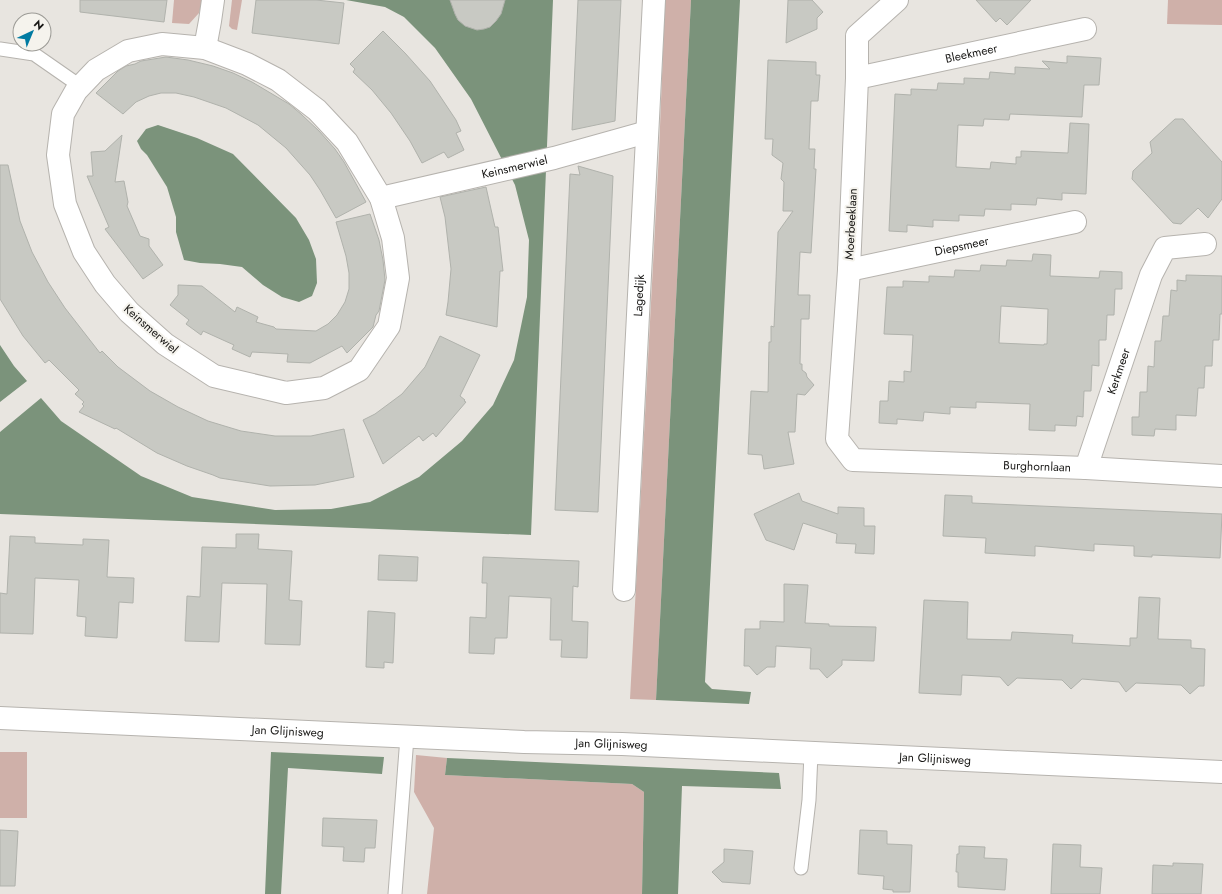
<svg xmlns="http://www.w3.org/2000/svg" width="1222" height="894" font-family="Jost,sans-serif">
<style>
.green{fill:#cfb0a9}
.water{fill:#7b937b}
.building{fill:#c8c9c3;stroke:#b0b2ac;fill-rule:evenodd}
.lines{fill:none;stroke-linecap:round;stroke-linejoin:round}
.lane-casing{stroke:#b6b3ae;stroke-width:15}
.street-casing{stroke:#b6b3ae;stroke-width:24}
.secondary-casing{stroke:#b6b3ae;stroke-width:24}
.lane{stroke:#fff;stroke-width:13}
.street{stroke:#fff;stroke-width:22}
.secondary{stroke:#fff;stroke-width:22}
.labels{text-anchor:middle;dominant-baseline:central;stroke-width:4;stroke-linejoin:round;paint-order:stroke}
.street-label{font-size:12px;fill:#171614;stroke:#f5f3ed}
</style>
<rect width="100%" height="100%" fill="#e8e5e0"/>
<g class="green">
<polygon points="174,0 203,0 199,13 189,24 172,23"/>
<polygon points="232,0 242,0 237,30 232,29 229,26"/>
<polygon points="665,0 691,0 656,700 630,699 659,152"/>
<polygon points="1168,0 1222,0 1222,25 1167,24"/>
<rect x="0" y="752" width="27" height="66"/>
<polygon points="416,755 447,758 445,775 632,784 644,792 642,894 427,894 434,828 414,792"/>
</g>
<g class="water">
<polygon points="346,0 553,0 531,535 0,514 0,432 41,398 61,421 141,476 192,497 275,510 331,509 370,502 419,477 462,441 493,405 514,360 527,297 529,240 515,185 471,99 435,48 404,17 385,7"/>
<polygon points="691,0 740,0 705,682 712,689 751,692 749,704 656,700"/>
<polygon points="158,125 197,138 233,154 296,218 309,240 316,259 317,283 312,296 299,302 282,297 263,285 242,267 220,264 200,263 184,260 176,232 176,217 167,187 147,155 141,149 137,141 146,129"/>
<polygon points="0,345 14,366 27,381 0,402"/>
<polygon points="271,752 384,757 382,774 288,768 281,894 265,894"/>
<polygon points="447,758 779,773 781,789 682,786 678,894 642,894 644,792 632,784 445,775"/>
</g>
<g class="building">
<polygon points="80,0 167,0 164,22 80,12"/>
<polygon points="256,0 316,0 344,3 339,44 252,33"/>
<polygon points="450,0 505,0 501,14 496,21 490,27 484,29 477,30 465,26 458,20 455,14"/>
<polygon points="578,0 621,0 615,121 572,130"/>
<polygon points="788,0 812,0 823,12 817,18 817,29 786,43"/>
<polygon points="976,0 1031,0 1007,25 1000,18 996,22"/>
<polygon points="383,31 405,53 430,81 456,120 461,131 456,133 464,150 448,158 444,152 422,163 410,141 391,113 372,90 353,72 355,69 350,64"/>
<polygon points="1067,56 1101,58 1099,85 1084,85 1082,117 1010,114 1009,120 984,119 983,126 958,125 956,167 990,169 991,162 1016,164 1016,157 1021,157 1021,151 1068,153 1070,123 1089,124 1086,194 1062,193 1062,200 1037,198 1036,205 1011,204 1011,210 985,209 984,216 959,215 959,221 933,220 933,227 907,225 907,232 889,231 895,94 911,95 911,89 937,90 938,83 964,84 964,78 989,79 990,72 1015,74 1015,67 1050,69 1042,61 1067,63"/>
<polygon points="166,57 188,60 213,66 233,73 252,82 289,104 301,114 319,131 335,149 344,162 366,202 336,218 320,190 310,175 286,148 258,125 226,108 194,97 176,93 161,93 149,96 136,102 123,114 96,93 118,71 126,66 135,64 141,61"/>
<polygon points="768,60 816,62 816,75 820,75 818,101 811,101 809,149 815,149 814,169 816,169 811,253 800,252 798,295 810,295 809,319 801,319 800,364 802,364 802,370 806,373 807,377 814,385 805,395 797,394 795,432 788,432 794,464 764,469 762,455 748,454 751,391 768,392 769,342 771,342 771,326 774,327 778,232 793,211 783,211 784,182 781,179 783,163 772,155 773,139 765,139"/>
<polygon points="1175,119 1183,119 1222,162 1222,199 1208,218 1198,208 1181,224 1173,223 1132,179 1133,171 1152,153 1150,142"/>
<polygon points="122,135 115,182 124,181 128,202 127,206 140,236 149,239 149,246 163,265 143,279 105,229 109,227 87,176 93,176 91,152 105,151"/>
<polygon points="0,165 8,165 20,221 32,252 48,282 65,308 100,353 102,351 118,367 150,391 178,407 208,421 241,431 275,436 311,436 344,429 354,477 315,485 270,486 220,478 213,475 187,466 157,453 116,428 115,429 79,412 84,406 82,404 84,402 75,394 79,390 49,360 45,363 23,336 0,299"/>
<polygon points="578,166 613,176 598,512 555,510 570,174 580,175"/>
<polygon points="486,187 495,227 498,227 503,271 500,271 497,327 446,315 448,302 451,269 445,217 440,197"/>
<polygon points="370,214 379,240 383,260 385,280 379,311 376,315 373,327 347,353 342,346 310,363 287,362 288,354 252,352 250,357 232,349 234,345 203,331 201,335 186,324 189,320 170,305 178,295 178,285 202,286 235,312 237,307 258,317 256,322 274,327 276,329 316,331 328,324 337,315 345,302 349,289 349,273 346,256 336,222"/>
<path d="M1033 254 1051 255 1050 276 1099 278 1100 271 1122 272V289H1115L1114 315H1107L1106 340H1099V366L1092 365 1091 391H1084L1083 417 1077 416 1076 426 1055 425V431L1029 430 1030 404 976 402V408L950 407V414L924 412 923 421 897 419V424L879 423 880 401H888L889 381 904 382V371L911 372 913 335 884 334 887 287H903V281L929 282V276L954 277 955 270 980 271 981 265 1006 266 1007 260 1032 261ZM1001 306 1048 309 1047 344H1044V345L999 343Z"/>
<polygon points="1186,275 1222,276 1222,314 1220,314 1219,340 1213,340 1212,366 1205,366 1204,388 1198,388 1196,416 1176,415 1176,430 1155,429 1154,436 1132,435 1132,417 1139,417 1140,392 1147,392 1148,366 1154,367 1155,341 1161,341 1163,316 1169,316 1171,290 1177,291 1177,280 1186,281"/>
<polygon points="440,336 480,355 460,396 465,400 464,401 466,402 436,437 433,433 423,441 419,436 383,464 363,420 375,414 402,394 425,367"/>
<polygon points="799,493 802,501 838,514 838,507 864,508 864,526 875,526 874,554 855,553 856,544 836,543 837,534 803,523 794,550 766,540 754,514"/>
<polygon points="945,495 972,496 972,503 1222,514 1220,558 1152,555 1152,557 1134,556 1134,546 1094,544 1094,551 1035,546 1035,556 985,553 986,538 943,536"/>
<polygon points="236,534 259,534 258,549 292,551 289,600 302,601 300,645 265,644 267,584 222,583 219,642 185,641 187,596 200,597 202,547 236,548"/>
<polygon points="10,536 35,537 35,543 83,545 83,539 109,540 107,577 134,578 133,603 119,602 117,638 85,636 86,617 77,616 79,580 35,578 33,634 0,633 0,593 7,594"/>
<polygon points="379,555 418,557 417,581 378,580"/>
<polygon points="483,557 579,561 578,587 573,586 572,621 588,622 587,658 561,657 562,640 550,640 551,598 509,596 507,638 495,638 494,654 469,653 470,617 486,618 487,583 482,583"/>
<polygon points="784,584 808,585 805,623 829,624 829,626 876,627 874,661 842,660 842,665 827,678 819,669 810,669 811,648 776,646 775,667 767,667 757,675 749,666 744,666 745,629 760,629 760,621 784,622"/>
<polygon points="1139,597 1160,598 1158,639 1191,640 1191,648 1205,649 1204,686 1199,686 1190,694 1181,685 1136,683 1126,692 1119,682 1082,679 1071,689 1062,680 1017,678 1008,686 1000,677 962,675 961,695 919,693 924,600 968,602 967,639 1011,640 1012,632 1073,635 1072,643 1130,646 1130,638 1137,638"/>
<polygon points="368,611 395,613 393,663 384,662 384,668 366,667"/>
<polygon points="323,818 377,820 375,848 365,848 364,862 343,861 344,847 322,846"/>
<polygon points="0,830 18,831 15,886 0,886"/>
<polygon points="860,830 887,831 887,844 912,845 910,892 893,892 893,890 883,889 884,876 858,874"/>
<polygon points="1053,844 1081,845 1080,867 1102,868 1100,894 1051,894"/>
<polygon points="959,846 985,847 984,858 1007,859 1005,890 958,887 958,872 956,872 957,854 959,854"/>
<polygon points="724,849 753,851 750,884 722,882 712,872 724,862"/>
<polygon points="1173,863 1203,864 1201,894 1152,894 1153,865 1173,866"/>
</g>
<g class="lines">
<defs>
<g id="lane">
<polyline points="0,49 34,54 80,86"/>
<polyline points="801,868 809,800 811,753"/>
<polyline points="395,894 407,737"/>
</g>
<g id="street">
<path id="s1" d="M897 0 857 36V78L849 270 837 439 853 460 1086 468 1222 476"/>
<polygon points="162,44 205,48 247,64 278,80 317,110 347,142 381,198 393,238 398,278 389,326 359,370 324,388 286,393 214,376 165,344 129,312 105,284 84,252 65,204 58,155 63,114 76,91 96,70 128,51"/>
<polyline points="205,48 210,21 213,0"/>
<path id="s2" d="M857 78 1085 29"/>
<path id="s3" d="M381 198 554 158 647 132"/>
<path id="s4" d="M849 270 1075 222"/>
<path id="s5" d="M1086 468 1151 275 1165 248 1205 244"/>
<path id="s6" d="M624 590 654 0"/>
</g>
<g id="secondary">
<path id="s7" d="M0 718 524 742 622 744 1222 772"/>
</g>
</defs>
<use href="#lane" class="lane-casing"/>
<use href="#street" class="street-casing"/>
<use href="#secondary" class="secondary-casing"/>
<use href="#lane" class="lane"/>
<use href="#street" class="street"/>
<use href="#secondary" class="secondary"/>
</g>
<g class="labels">
<g class="street-label">
<text stroke="none"><textPath href="#s2" startOffset="117">Bleekmeer</textPath></text>
<text stroke="none"><textPath href="#s3" startOffset="137">Keinsmerwiel</textPath></text>
<text transform="translate(851 224) rotate(-87)">Moerbeeklaan</text>
<text stroke="none"><textPath href="#s4" startOffset="115">Diepsmeer</textPath></text>
<text stroke="none"><textPath href="#s6" startOffset="295">Lagedijk</textPath></text>
<text transform="translate(151 329) rotate(41)">Keinsmerwiel</text>
<text stroke="none"><textPath href="#s5" startOffset="102">Kerkmeer</textPath></text>
<text stroke="none"><textPath href="#s1" startOffset="668">Burghornlaan</textPath></text>
<text stroke="none"><textPath href="#s7" startOffset="288">Jan Glijnisweg</textPath></text>
<text stroke="none"><textPath href="#s7" startOffset="612">Jan Glijnisweg</textPath></text>
<text stroke="none"><textPath href="#s7" startOffset="936">Jan Glijnisweg</textPath></text>
</g>
</g>
<g transform="translate(32 32) rotate(44)"><circle r="19" fill="#f5f3ed" stroke="#9c9b96"/>
<path d="M0-3L7 15L0 10L-7 15Z" fill="#007ba2"/>
<text y="-6" font-size="11" font-weight="bold" text-anchor="middle" fill="#171614">N</text>
</g>
</svg>
